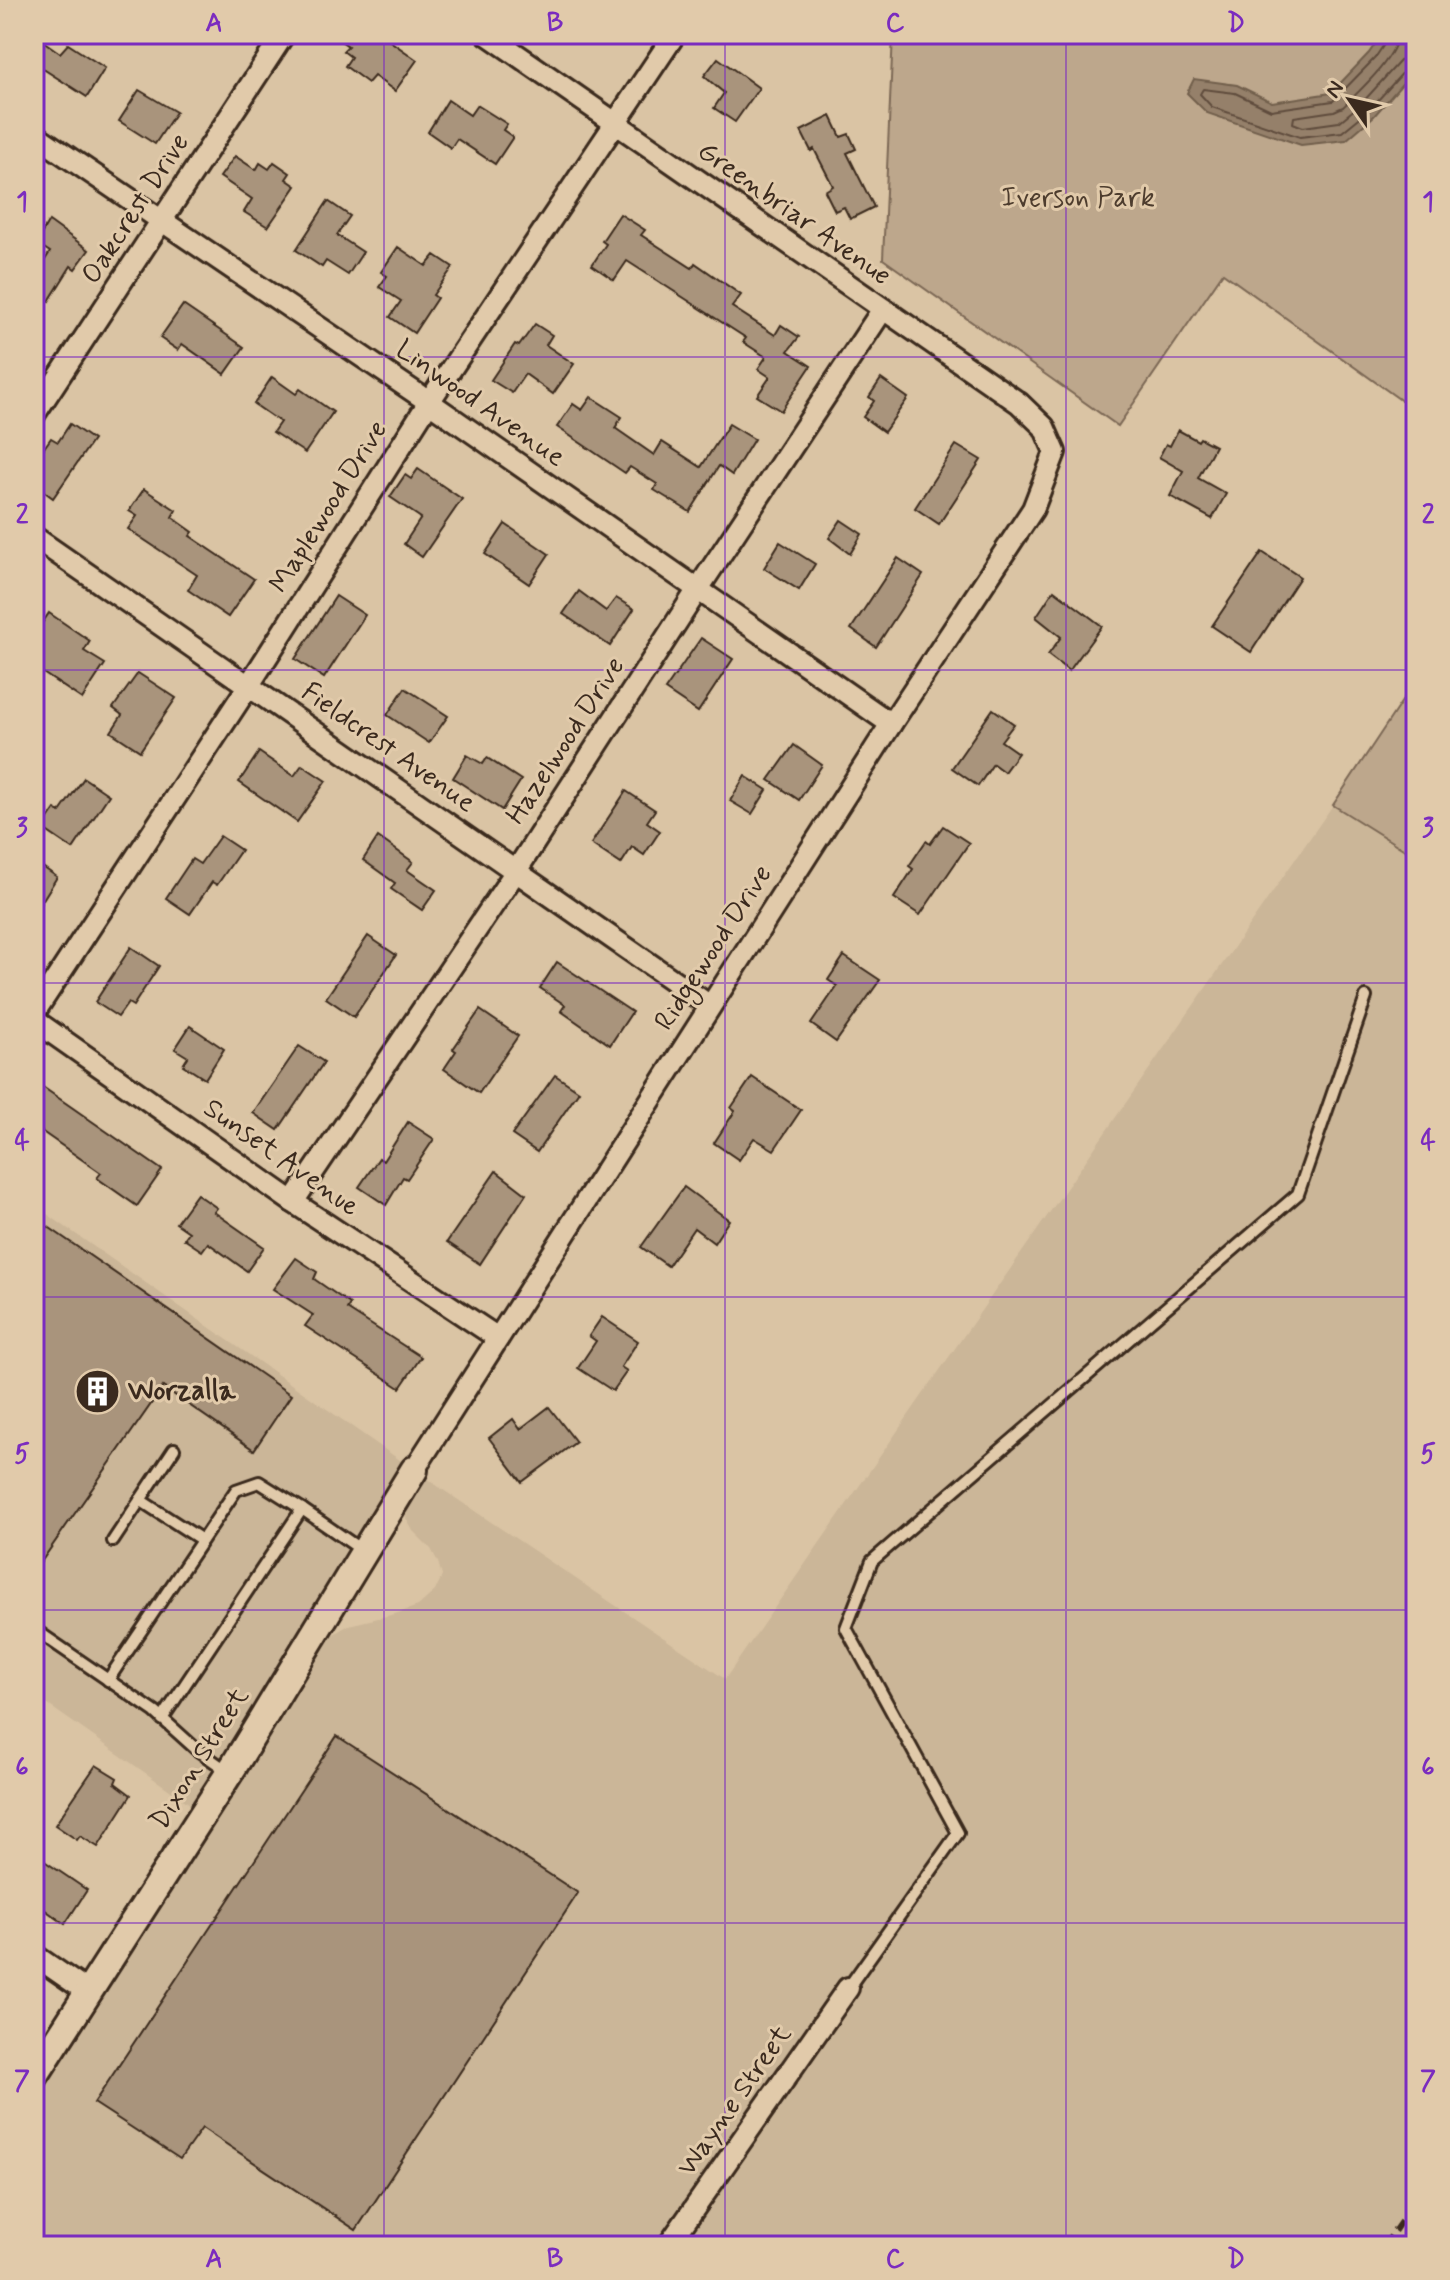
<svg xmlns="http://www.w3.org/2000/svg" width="1450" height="2280" font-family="Mynerve,sans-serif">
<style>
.built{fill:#cbb698}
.green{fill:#bda78c;stroke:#7c6855;stroke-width:2}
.water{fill:#95806a;stroke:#715e4c;stroke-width:2}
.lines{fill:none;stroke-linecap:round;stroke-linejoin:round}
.shore{stroke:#5f4c3c;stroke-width:2}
.building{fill:#a9947b;stroke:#3b2a1e;stroke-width:2}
.service-casing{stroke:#3b2a1e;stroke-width:16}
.minor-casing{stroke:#3b2a1e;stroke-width:26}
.tertiary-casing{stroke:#3b2a1e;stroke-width:32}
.service{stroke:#e1caaa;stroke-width:10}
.minor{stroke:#e1caaa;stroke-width:20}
.tertiary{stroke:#e1caaa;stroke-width:26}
.rail{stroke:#3b2a1e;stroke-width:6;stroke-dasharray:12 6;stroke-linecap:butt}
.grid{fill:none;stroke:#7b2cbf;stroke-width:2;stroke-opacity:0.55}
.labels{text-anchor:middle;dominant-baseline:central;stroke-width:6;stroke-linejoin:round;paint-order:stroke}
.park-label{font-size:28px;fill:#4e3d2e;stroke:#e1caaa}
.street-label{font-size:28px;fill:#3b2a1e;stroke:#e1caaa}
.poi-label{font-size:28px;font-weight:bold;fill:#3b2a1e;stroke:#e1caaa;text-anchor:start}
.neatline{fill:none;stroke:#7b2cbf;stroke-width:3}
.grid-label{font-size:26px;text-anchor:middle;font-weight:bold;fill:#7b2cbf}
</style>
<rect width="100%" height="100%" fill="#dac4a4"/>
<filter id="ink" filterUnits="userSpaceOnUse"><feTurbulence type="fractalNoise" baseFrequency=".0125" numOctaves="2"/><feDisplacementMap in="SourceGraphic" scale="16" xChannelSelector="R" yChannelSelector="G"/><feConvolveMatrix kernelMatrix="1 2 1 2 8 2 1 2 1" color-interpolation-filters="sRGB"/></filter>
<g filter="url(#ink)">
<g class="built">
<polygon points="1333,805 1416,857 1416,2246 681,2246 672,2240 742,2123 656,2246 34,2246 34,2101 233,1794 332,1635 349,1625 395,1614 418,1606 435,1591 442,1576 438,1562 431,1549 413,1531 406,1518 408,1505 424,1477 725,1679"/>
<polygon points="34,1205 407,1465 287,1653 197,1809 34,1695"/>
</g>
<g class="green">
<polygon points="893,34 1416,34 1416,411 1223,273 1118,426 883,259"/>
<polygon points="1416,680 1416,857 1333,805"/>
</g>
<polygon class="water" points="1382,34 1416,34 1416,68 1374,116 1346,140 1301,145 1207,113 1187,93 1194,79 1237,85 1272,102 1331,93 1369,53"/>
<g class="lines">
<g class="shore">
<polyline points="1388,34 1387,40 1375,58 1333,101 1271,110 1235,93 1203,89 1200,94 1212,107 1300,137 1342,132 1369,110 1407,68 1416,65"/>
<path d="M1398 34C1396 58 1360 90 1343 107L1334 111 1294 117 1293 123 1303 127 1339 122 1362 103 1400 61 1416 55"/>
</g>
</g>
<g class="building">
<polygon points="331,34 380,34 417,60 395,91 374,76 368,83 345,66 351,57 343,51 348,46"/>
<polygon points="43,41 60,53 68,44 105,68 87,97 34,63 34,55"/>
<polygon points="718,58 759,88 735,122 714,108 724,93 704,76"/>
<polygon points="139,90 176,112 155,144 119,121"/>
<polygon points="448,100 470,115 477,105 507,124 503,130 513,137 495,164 457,139 451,148 428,132"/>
<polygon points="831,116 841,137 849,134 856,149 847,153 874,207 850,219 844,207 835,211 825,191 833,186 814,149 811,151 801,131"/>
<polygon points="235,156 256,170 260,163 269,169 274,162 290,173 286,179 296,186 268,227 244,212 252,199 220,177"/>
<polygon points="328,201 350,216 337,235 363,252 348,275 326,261 322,267 296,250"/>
<polygon points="620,214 645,230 641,235 692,268 695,263 741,295 732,307 775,335 781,325 799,337 788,351 811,366 781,411 757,396 770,377 758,369 766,357 743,342 746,338 627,261 614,280 592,265 606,244 602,241"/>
<polygon points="49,221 89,250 75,269 71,266 49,301 34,290 34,277 50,252 36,243"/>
<polygon points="398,247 426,266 435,255 453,267 433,295 437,298 414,333 390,317 401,301 379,287 387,276 381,272"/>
<polygon points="183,305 244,347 225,374 182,344 178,350 160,338"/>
<polygon points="535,324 552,335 546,345 574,364 553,394 525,374 512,393 491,380 515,344 519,346"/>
<polygon points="272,377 296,394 300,389 333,412 305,453 273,432 280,422 254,404"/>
<polygon points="881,379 908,398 884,432 863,417 874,401 869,397"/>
<polygon points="591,397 622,417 615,428 654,455 662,442 701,467 729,424 754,439 732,475 719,466 690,512 654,490 657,484 630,467 625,473 557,427 573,404 582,410"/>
<polygon points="70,424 93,440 53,498 34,484 34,462 51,438 58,442"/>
<polygon points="1178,430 1198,441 1200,438 1215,446 1198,478 1226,494 1212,519 1170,496 1183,471 1159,457 1166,444 1170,446"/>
<polygon points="956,445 981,460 939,524 915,508"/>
<polygon points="418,469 462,499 422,557 404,544 421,518 390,497 405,475 411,479"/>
<polygon points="144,489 176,510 172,517 193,532 190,536 254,579 228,617 188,590 197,575 128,529 137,516 129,511"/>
<polygon points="841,520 862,534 850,554 829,538"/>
<polygon points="505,524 549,554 529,584 485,554"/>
<polygon points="780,542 815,564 799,590 764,568"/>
<polygon points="1262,552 1300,577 1251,652 1212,626"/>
<polygon points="898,558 923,575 876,647 851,629"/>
<polygon points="1054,590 1102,626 1069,671 1048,655 1061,637 1036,617"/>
<polygon points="579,591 606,611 616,598 634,609 610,646 563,614"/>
<polygon points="336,596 365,615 324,678 295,659"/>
<polygon points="49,613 90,641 84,651 105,664 82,699 34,667 34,635"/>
<polygon points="701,638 733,659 698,712 665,690"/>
<polygon points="138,673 176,698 140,751 111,732 122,715 113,708"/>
<polygon points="405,688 448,716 429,743 387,715"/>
<polygon points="993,709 1014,724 1001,741 1018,753 1004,772 993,764 978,786 952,768"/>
<polygon points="794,745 822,765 799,800 769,780"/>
<polygon points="259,752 294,776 302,765 326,781 297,822 239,782"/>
<polygon points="467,755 483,764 487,758 521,780 502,810 453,778"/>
<polygon points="745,776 767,790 752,814 730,801"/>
<polygon points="84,778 109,795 73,849 42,828 55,809 60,812"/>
<polygon points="626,791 655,810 647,822 660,831 644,855 632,847 621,864 591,844"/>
<polygon points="943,826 969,843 920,915 894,898 913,869 909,866 926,841 930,844"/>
<polygon points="220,836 241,850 217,885 212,882 190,914 166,898 192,859 200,864"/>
<polygon points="378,837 413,862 407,870 436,890 422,910 391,889 395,883 363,860"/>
<polygon points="34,861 57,877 34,914"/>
<polygon points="368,936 396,955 354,1017 326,998"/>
<polygon points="131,947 159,966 133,1006 128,1003 118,1017 95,1002"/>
<polygon points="844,956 880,980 836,1042 811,1024 837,986 828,980"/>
<polygon points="557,962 632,1012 610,1045 561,1011 565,1005 540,988"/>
<polygon points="480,1010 518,1036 479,1093 444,1069 456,1051 453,1049"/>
<polygon points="190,1026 224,1049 205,1079 183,1065 188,1057 175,1049"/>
<polygon points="299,1046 324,1062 278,1130 253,1113"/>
<polygon points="555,1075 579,1091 537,1152 512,1135"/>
<polygon points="752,1077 801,1110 774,1150 754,1138 739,1160 714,1143 735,1111 731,1108"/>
<polygon points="34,1081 162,1170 137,1206 97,1178 101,1173 34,1126"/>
<polygon points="408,1122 434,1139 407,1179 403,1177 386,1205 359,1187 379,1158 383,1161"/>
<polygon points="496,1171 526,1194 480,1264 447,1242"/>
<polygon points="684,1187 729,1220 714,1243 694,1228 668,1266 641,1247"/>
<polygon points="197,1194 217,1208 214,1212 264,1247 247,1271 208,1243 202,1251 184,1239 189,1232 176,1223"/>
<polygon points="34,1217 291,1395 254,1450 163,1387 34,1572"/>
<polygon points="296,1258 317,1272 314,1279 350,1304 347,1309 421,1357 400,1388 305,1326 313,1315 273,1289"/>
<polygon points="602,1317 638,1341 621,1367 627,1371 613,1391 578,1368 596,1341 589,1336"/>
<polygon points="549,1407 576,1442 522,1482 489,1438 513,1419 520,1429"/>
<polygon points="337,1736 578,1893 356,2230 202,2128 180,2159 94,2103"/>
<polygon points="96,1765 117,1778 115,1783 131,1795 98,1847 80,1836 77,1840 55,1825"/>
<polygon points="34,1854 87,1890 65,1924 34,1902"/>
</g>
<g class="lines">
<defs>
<g id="service">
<polyline points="140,1500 202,1540"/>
<polyline points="302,1509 363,1551"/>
<polyline points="113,1541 174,1449"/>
<polyline points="34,1629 155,1712 196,1749 229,1772"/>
<polyline points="108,1680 236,1490 259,1482 302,1509 162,1719"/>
<polyline points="848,1988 958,1833 846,1628 872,1561 1298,1194 1366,997"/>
</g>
<g id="minor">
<polyline points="34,134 429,402 891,724"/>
<polyline points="34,415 284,34"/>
<polyline points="34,537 710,1006"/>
<polyline points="34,1013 249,685 429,402 675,34"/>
<polyline points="34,1020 293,1202 498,1338"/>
<polyline points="293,1202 516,871 698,589 883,309"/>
<polyline points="414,1470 891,724 1033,509 1055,452 1044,427 1019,403 487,34"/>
<polyline points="34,1955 89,1993"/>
<polyline points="668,2246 848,1988"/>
</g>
<polyline id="tertiary" points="34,2077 235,1764 414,1470"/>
</defs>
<use href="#service" class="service-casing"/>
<use href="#minor" class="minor-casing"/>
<use href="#tertiary" class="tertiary-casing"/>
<use href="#service" class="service"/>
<use href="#minor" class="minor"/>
<use href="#tertiary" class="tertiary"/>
<g class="rail">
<polyline points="1384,2246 1416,2200"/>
<polyline points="1405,2246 1416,2230"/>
</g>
</g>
</g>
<path class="grid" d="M384 34V2246M725 34V2246M1066 34V2246M34 357H1416M34 670H1416M34 983H1416M34 1297H1416M34 1610H1416M34 1923H1416"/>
<defs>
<symbol id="building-disc" viewBox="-11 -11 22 22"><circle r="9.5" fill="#3b2a1e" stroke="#e1caaa"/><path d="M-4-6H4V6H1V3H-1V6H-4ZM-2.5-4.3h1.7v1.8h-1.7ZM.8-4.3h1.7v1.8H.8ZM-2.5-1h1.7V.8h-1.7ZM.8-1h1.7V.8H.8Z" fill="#fff"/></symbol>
</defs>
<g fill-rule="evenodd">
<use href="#building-disc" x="72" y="1366" width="51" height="51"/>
</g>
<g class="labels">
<g class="park-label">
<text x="1078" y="198">Iverson Park</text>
</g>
<g class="street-label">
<text transform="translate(136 209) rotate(-57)">Oakcrest Drive</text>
<text transform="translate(794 214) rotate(35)">Greenbriar Avenue</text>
<text transform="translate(480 404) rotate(35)">Linwood Avenue</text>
<text transform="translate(329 507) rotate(-58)">Maplewood Drive</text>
<text transform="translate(566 741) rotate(-57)">Hazelwood Drive</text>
<text transform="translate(388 748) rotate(35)">Fieldcrest Avenue</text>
<text transform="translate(714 948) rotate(-57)">Ridgewood Drive</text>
<text transform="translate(281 1158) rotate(35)">Sunset Avenue</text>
<text transform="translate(200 1759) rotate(-58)">Dixon Street</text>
<text transform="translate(735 2101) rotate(-55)">Wayne Street</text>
</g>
<g class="poi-label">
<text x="128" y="1391">Worzalla</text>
</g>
</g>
<rect width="1450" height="2280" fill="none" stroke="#e1caaa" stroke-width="88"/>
<g transform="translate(1350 100) rotate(304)" stroke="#e1caaa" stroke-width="6" paint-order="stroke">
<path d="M0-6L14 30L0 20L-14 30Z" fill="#3b2a1e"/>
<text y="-12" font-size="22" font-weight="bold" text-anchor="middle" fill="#3b2a1e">N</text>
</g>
<rect x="44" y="44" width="1362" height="2192" class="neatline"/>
<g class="grid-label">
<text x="214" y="31">A</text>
<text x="555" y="31">B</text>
<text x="895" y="31">C</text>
<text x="1236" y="31">D</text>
<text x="22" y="210">1</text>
<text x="1428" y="210">1</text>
<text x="22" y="523">2</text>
<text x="1428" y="523">2</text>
<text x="22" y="836">3</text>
<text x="1428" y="836">3</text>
<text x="22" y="1149">4</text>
<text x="1428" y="1149">4</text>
<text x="22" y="1462">5</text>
<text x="1428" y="1462">5</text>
<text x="22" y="1775">6</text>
<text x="1428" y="1775">6</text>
<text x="22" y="2089">7</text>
<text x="1428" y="2089">7</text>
<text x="214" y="2267">A</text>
<text x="555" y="2267">B</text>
<text x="895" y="2267">C</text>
<text x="1236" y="2267">D</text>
</g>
</svg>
